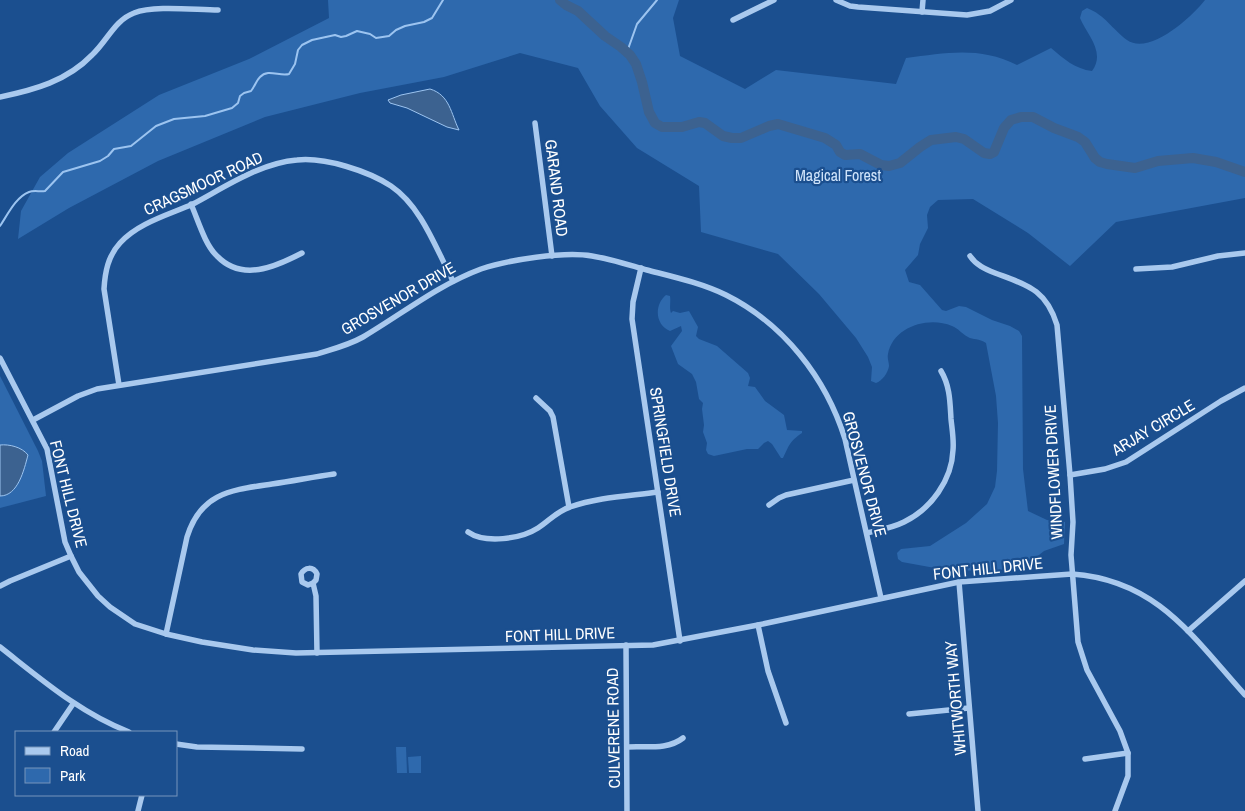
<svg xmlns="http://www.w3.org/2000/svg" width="1245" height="811" font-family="'Archivo Narrow',sans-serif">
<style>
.green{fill:#2e69ad}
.water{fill:#3c6290;stroke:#9cc4f0}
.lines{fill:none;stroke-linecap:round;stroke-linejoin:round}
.stream{stroke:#9cc4f0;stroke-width:2}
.river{stroke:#3c6290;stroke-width:10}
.minor{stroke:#a9c9ee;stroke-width:5.5}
.labels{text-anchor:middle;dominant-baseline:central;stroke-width:4.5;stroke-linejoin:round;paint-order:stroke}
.park-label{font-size:16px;fill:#cfe3fa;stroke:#1b4f8f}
.street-label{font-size:16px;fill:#fff;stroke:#1b4f8f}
</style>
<rect width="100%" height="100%" fill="#1b4f8f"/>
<g class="green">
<path d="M328 0H679L673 18 680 56 745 89 776 70 896 84 906 58C946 53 979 46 1017 65L1051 48C1064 59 1075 69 1092 71 1106 52 1087 35 1080 18L1082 11 1087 8C1105 15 1112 29 1127 40 1149 56 1192 17 1205 0H1245V198L1116 222 1070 266 1028 233 973 199 938 200 930 207 927 215 928 228 920 244 918 255 905 270 909 282 920 285 942 310 946 311 959 306 966 307 992 320 1010 326 1019 331 1022 336 1023 469 1028 511 1047 520 1065 522 1064 544 1044 551 1024 567 991 571 946 570 902 562 898 559 897 553 901 549 930 546 966 523 987 504 995 487 997 471 998 423 996 396 986 343C979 338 973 340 968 337 962 334 958 328 952 326 928 316 893 327 888 354 887 358 889 362 889 366 888 373 882 381 876 383L871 381 872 367 868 357 856 338 819 294 778 254 701 232 699 186 637 148 600 106 578 68 520 53 444 77 360 93 265 117 158 161 69 208 18 239 21 211 40 177 68 153 159 95 249 59 329 18Z"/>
<path d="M666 295 670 296C671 302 669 307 671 313L673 311 680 313 689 311 698 327 696 336 699 339 717 346 748 373 750 378 748 386 755 387 765 401 784 415 787 430 802 431V433C789 442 790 444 783 458H781L772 444 768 441 764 443 758 449H747L714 456 708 454 706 450 707 443 703 432 704 425 702 409 703 403 699 399 696 382 692 374 678 364 671 346 682 331 681 326 670 331C655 325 654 305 666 295Z"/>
<polygon points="0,376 38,451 42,461 46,496 0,508"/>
<polygon points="396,747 406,747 407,773 397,773"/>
<polygon points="421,756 421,773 409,773 408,757"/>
</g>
<g class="water">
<path d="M430 89C450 95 451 114 459 130L447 127 407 108 390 103 388 100 401 95Z"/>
<path d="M0 445C9 444 22 447 28 455 24 470 18 496 0 496Z"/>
</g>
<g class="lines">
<g class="stream">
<polyline points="627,52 637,24 657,0"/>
<path d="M0 226C8 214 16 197 29 192 34 190 40 192 45 191L63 172 100 161 108 156 114 149 131 146 156 126 174 119 205 116 232 108 238 103 240 96 244 93 251 91C255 86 256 81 260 77 268 68 280 77 289 74L295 64 298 50 302 45 312 40 335 35 341 37 346 36 357 31 370 34 376 38 389 36 396 30 405 26 424 22 432 18 443 0"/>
</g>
<polyline class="river" points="560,0 566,5 578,11 605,36 621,47 630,55 636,64 642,82 649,112 655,123 662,127 682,127 699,122 705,123 723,136 732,138 741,138 769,126 778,124 825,138 836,145 840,152 845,155 860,154 881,165 889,166 900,163 920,147 931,140 956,137 964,139 984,153 990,154 994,152 1004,128 1011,120 1021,117 1033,117 1054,128 1078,137 1085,142 1095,158 1100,162 1107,164 1135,168 1158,161 1193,158 1216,162 1245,172"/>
<g class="minor">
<polyline points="836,0 850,6 858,7 967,15 990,11 1011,0"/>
<polyline points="922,12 923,0"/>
<polyline points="733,20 774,0"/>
<path d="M0 97C34 90 67 81 92 55 107 41 115 20 134 13 154 5 195 10 218 10"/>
<polyline points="535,123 552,256"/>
<path d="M191 204C198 220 205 245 217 256 242 282 275 267 302 253"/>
<path d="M970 256C976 265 985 269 995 273 1027 285 1046 289 1057 325L1070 475 1073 522 1071 555 1078 642 1087 670 1120 731 1128 753V776L1115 811"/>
<polyline points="641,268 633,302 632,319 680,641"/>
<polyline points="1136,269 1172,267 1218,256 1245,253"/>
<path d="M0 358 47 449 65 542 71 556 79 572 98 596 110 607 135 624 166 634 202 642 253 650 296 653 653 645 758 625 959 582 1072 574C1157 580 1193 637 1245 695"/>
<path d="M119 385 104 289C105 272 108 256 120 243 138 223 168 215 193 204 225 187 260 163 297 160 325 157 368 171 391 186 422 207 436 249 453 281"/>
<polyline points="536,398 550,411 553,417 569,507"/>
<path d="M33 420 78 396 97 389 317 354C333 349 349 345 363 337 402 314 438 285 481 269 508 260 564 251 592 256 611 259 629 265 647 270 674 277 701 283 726 295 784 324 826 378 845 439L881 598"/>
<polyline points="1070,475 1105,469 1126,462 1221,401 1245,388"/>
<polyline points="769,505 779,498 786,495 854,480"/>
<path d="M468 532C485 544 521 539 538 528 549 521 557 511 570 507 598 497 629 496 658 492"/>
<path d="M867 533C879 530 892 528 904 522 931 509 952 480 953 450 954 440 952 429 951 419 950 402 950 386 941 371"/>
<polyline points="959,582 978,811"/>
<path d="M313 583 308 585 302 582 301 574C305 567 313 566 317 574L316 580 313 583 316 596 317 653"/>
<polyline points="0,586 10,581 71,556"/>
<polyline points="758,625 768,671 786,723"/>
<polyline points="1188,631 1245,581"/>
<path d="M166 634 187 537C201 492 232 490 272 484 293 481 313 477 334 474"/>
<polyline points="626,645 627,811"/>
<path d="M0 647C41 679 80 713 129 732"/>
<polyline points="909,714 969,708"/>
<polyline points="54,732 73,704"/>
<polyline points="176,744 197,747 302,749"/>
<path d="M628 747C646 746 668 750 683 738"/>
<polyline points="1085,759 1128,753"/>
<polyline points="138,811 142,795"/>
</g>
</g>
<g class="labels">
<g class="park-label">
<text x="838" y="175">Magical Forest</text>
</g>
<g class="street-label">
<text transform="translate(203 183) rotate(-25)">CRAGSMOOR ROAD</text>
<text transform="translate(557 188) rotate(83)">GARAND ROAD</text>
<text transform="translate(398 298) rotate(-30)">GROSVENOR DRIVE</text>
<text transform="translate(1153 427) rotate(-31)">ARJAY CIRCLE</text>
<text transform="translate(666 452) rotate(81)">SPRINGFIELD DRIVE</text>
<text transform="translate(1053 472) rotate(-93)">WINDFLOWER DRIVE</text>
<text transform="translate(865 474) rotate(75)">GROSVENOR DRIVE</text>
<text transform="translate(69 494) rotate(76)">FONT HILL DRIVE</text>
<text transform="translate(988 568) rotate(-6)">FONT HILL DRIVE</text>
<text transform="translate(560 634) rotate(-2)">FONT HILL DRIVE</text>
<text transform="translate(955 698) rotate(-95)">WHITWORTH WAY</text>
<text transform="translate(613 728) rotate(-91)">CULVERENE ROAD</text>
</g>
</g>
<rect x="15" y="731" width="162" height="65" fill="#1b4f8f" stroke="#7695bc"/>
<rect x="25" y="747" width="25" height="8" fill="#a9c9ee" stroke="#7695bc"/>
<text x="60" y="756" font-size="15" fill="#ffffff">Road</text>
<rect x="25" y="768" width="25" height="15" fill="#2e69ad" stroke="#7695bc"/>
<text x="60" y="781" font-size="15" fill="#ffffff">Park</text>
</svg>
